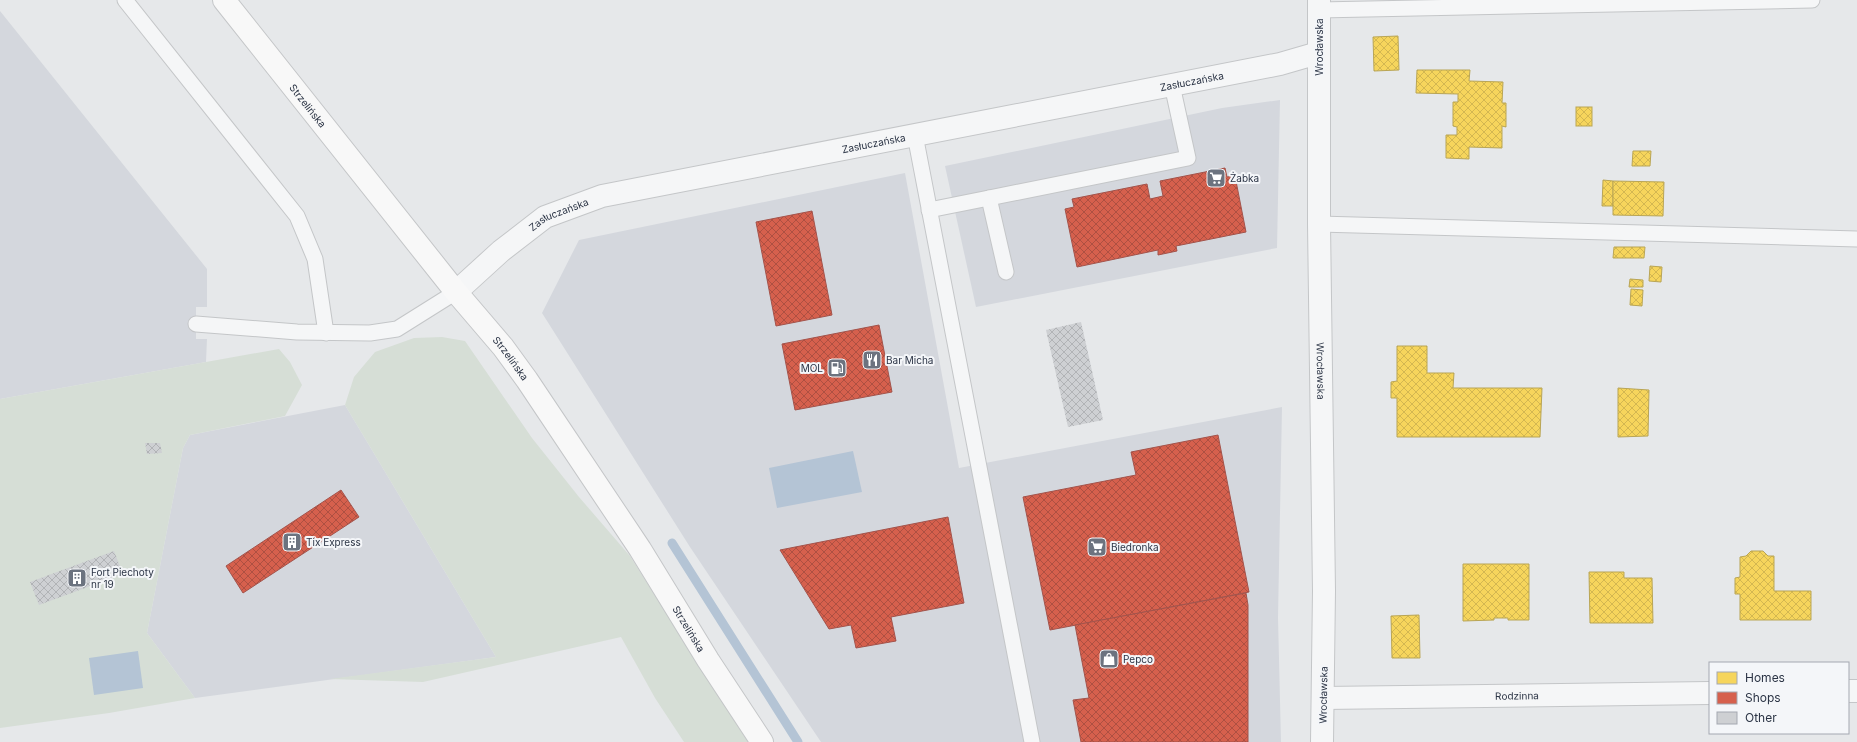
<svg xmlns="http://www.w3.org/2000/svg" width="1857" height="742" font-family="Inter,sans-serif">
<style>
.built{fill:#d4d7dd}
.grass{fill:#d6ded6}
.water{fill:#b4c4d5}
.homes{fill:url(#homes-cross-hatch);stroke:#b9a555}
.shops{fill:url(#shops-cross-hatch);stroke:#a3534b}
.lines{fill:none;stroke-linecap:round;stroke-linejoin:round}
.stream{stroke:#b4c4d5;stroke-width:9}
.building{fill:url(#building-cross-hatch)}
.service-casing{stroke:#c4c6c8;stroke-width:17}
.minor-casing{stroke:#c4c6c8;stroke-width:24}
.secondary-casing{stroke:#c4c6c8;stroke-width:24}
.service{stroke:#f5f6f7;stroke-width:15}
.minor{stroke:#f5f6f7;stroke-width:22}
.secondary{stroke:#f8f8f8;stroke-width:22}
.labels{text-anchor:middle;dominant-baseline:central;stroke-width:4;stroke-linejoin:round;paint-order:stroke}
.street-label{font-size:10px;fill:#2b3445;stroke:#f4f6f9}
.poi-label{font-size:10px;fill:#2b3445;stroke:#f4f6f9;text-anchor:start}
</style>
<defs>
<pattern id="homes-cross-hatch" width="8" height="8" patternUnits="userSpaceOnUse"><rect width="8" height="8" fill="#f6d55c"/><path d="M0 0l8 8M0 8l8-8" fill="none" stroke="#d3b751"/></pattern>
<pattern id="shops-cross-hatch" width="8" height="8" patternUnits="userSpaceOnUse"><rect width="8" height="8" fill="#d6604d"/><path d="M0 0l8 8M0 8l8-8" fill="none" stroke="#ae5042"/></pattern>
<pattern id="building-cross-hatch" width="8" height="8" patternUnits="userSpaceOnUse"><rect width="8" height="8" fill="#ced0d3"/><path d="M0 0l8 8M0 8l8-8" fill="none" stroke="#b1b3b6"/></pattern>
</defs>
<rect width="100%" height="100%" fill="#e6e8ea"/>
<g class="built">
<polygon points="0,11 207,269 207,307 196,307 196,339 207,339 206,362 0,399"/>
<polygon points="1280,100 1277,248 976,307 945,166 1222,108"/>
<polygon points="905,173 959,468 1282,407 1278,618 1281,742 821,742 690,547 542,313 579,240"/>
<polygon points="345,405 496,657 195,698 147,633 183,448 190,435"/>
</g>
<g class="grass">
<polygon points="442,337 465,341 532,438 579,497 630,556 748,742 684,742 655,698 621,637 423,682 330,679 496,657 345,405 354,377 375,352 414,338"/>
<polygon points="279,349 290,362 302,385 285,416 190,435 183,448 147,633 195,698 109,713 0,728 0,399"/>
</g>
<g class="water">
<polygon points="853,451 862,492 777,508 769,468"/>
<polygon points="138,651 143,688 94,695 89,658"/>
</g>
<g class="homes">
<polygon points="1398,36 1399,70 1374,71 1373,37"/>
<polygon points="1417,70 1470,70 1469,81 1503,82 1502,103 1506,103 1506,127 1502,126 1502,148 1469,147 1469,159 1446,158 1446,135 1457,135 1457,127 1453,126 1453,102 1458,102 1458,94 1416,93"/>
<rect x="1576" y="107" width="16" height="19"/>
<polygon points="1633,151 1651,151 1650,166 1632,166"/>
<polygon points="1603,180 1613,181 1613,206 1602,206"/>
<polygon points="1613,181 1664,182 1663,216 1613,215"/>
<polygon points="1614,247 1645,247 1644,258 1613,258"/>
<polygon points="1650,266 1662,267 1661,282 1649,281"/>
<polygon points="1630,279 1643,280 1643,287 1629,287"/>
<polygon points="1631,289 1643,290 1642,306 1630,305"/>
<polygon points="1397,346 1427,346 1427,373 1454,373 1453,388 1542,388 1540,437 1397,437 1397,398 1391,398 1391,382 1397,381"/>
<polygon points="1618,388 1649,390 1648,436 1618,437"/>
<polygon points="1751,551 1763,551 1768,556 1774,556 1774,591 1811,591 1811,620 1740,620 1740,594 1735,594 1735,578 1740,577 1740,557 1746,556"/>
<polygon points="1463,564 1529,564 1529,620 1508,620 1508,618 1494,618 1494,620 1463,621"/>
<polygon points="1589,572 1624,572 1624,578 1652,578 1653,623 1590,623"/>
<polygon points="1419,615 1420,658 1392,658 1391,616"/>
</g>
<g class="shops">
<polygon points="1225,168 1227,177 1235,176 1246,232 1176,246 1177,251 1158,255 1158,250 1077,267 1065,209 1074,207 1072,199 1147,184 1150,199 1163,196 1160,181"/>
<polygon points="812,211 832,315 776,326 756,222"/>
<polygon points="879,325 892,392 795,410 782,344"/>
<polygon points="1218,435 1249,592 1050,630 1023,497 1136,475 1131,452"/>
<polygon points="341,490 359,517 243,593 226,566"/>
<polygon points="948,517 964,603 891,617 896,641 856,648 851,625 829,629 780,550"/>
<polygon points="1246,593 1248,605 1248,742 1081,742 1073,700 1089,698 1075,625"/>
</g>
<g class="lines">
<polyline class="stream" points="672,543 798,742"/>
</g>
<g class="building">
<polygon points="1081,322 1103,420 1068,427 1046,330"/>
<polygon points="145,443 160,443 162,453 147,454"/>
<polygon points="114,551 123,574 39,605 30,582"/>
</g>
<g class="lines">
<defs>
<g id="service">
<polyline points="125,0 297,216 315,259 326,333"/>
<polyline points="1319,10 1812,0"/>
<polyline points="915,135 1032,742"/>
<polyline points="929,210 989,198"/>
<polyline points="1319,224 1857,239"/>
<polyline points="1006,272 989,198 1188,158 1172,85"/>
<polyline points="196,324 297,332 370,333 397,329 456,292"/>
</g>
<g id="minor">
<path id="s1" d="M1319 0V224L1324 591 1322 742"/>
<path id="s2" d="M456 292 501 251 545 217 602 196 1280 64 1318 53"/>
<polyline points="1848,691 1857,691"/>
<path id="s3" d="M1323 698 1710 693"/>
</g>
<g id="secondary">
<path id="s4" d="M224 0 456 292 503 347 527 380 640 549 708 660 762 742"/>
</g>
</defs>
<use href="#service" class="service-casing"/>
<use href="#minor" class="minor-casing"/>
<use href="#secondary" class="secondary-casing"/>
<use href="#service" class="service"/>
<use href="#minor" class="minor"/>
<use href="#secondary" class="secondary"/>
</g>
<defs>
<symbol id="supermarket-square" viewBox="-11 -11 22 22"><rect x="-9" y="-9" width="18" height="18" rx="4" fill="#6c737f" stroke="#f4f6f9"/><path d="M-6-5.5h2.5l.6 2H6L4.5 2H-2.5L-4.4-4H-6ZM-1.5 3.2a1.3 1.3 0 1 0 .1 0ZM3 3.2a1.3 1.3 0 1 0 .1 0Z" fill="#fff"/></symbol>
<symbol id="restaurant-square" viewBox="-11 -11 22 22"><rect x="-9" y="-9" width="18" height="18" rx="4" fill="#6c737f" stroke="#f4f6f9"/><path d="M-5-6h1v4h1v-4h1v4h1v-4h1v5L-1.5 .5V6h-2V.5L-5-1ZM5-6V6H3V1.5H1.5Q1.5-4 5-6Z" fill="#fff"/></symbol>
<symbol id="fuel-square" viewBox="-11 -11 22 22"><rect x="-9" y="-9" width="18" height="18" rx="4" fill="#6c737f" stroke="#f4f6f9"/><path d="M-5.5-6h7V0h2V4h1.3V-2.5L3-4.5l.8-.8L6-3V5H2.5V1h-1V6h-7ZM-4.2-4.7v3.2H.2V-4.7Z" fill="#fff"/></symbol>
<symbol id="building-square" viewBox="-11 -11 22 22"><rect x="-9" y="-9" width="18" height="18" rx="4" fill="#6c737f" stroke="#f4f6f9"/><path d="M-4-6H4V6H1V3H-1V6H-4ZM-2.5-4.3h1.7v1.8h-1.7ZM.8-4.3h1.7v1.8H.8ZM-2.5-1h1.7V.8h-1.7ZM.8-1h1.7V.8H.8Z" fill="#fff"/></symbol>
<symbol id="shop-square" viewBox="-11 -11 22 22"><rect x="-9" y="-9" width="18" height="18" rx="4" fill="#6c737f" stroke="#f4f6f9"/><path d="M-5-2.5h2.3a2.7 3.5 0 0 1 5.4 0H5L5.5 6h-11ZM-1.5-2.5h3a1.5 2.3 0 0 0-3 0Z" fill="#fff"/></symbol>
</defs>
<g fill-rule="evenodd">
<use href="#supermarket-square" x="1205" y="167" width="22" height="22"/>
<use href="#restaurant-square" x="861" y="349" width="22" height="22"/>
<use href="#fuel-square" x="826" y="357" width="22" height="22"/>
<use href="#building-square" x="281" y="531" width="22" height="22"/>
<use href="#supermarket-square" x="1086" y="536" width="22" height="22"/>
<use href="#building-square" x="66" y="567" width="22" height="22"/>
<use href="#shop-square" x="1098" y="648" width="22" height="22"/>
</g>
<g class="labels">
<g class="street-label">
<text transform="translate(1319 47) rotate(-90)">Wrocławska</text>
<text stroke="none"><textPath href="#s2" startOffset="778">Zasłuczańska</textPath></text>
<text stroke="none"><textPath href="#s4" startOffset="135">Strzelińska</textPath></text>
<text stroke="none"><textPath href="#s2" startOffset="454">Zasłuczańska</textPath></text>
<text stroke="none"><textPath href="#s2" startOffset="130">Zasłuczańska</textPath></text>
<text stroke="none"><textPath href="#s4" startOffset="459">Strzelińska</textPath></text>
<text stroke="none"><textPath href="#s1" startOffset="371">Wrocławska</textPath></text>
<text stroke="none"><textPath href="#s4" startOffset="783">Strzelińska</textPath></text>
<text transform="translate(1323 695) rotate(-89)">Wrocławska</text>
<text stroke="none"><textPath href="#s3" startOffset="194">Rodzinna</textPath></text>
</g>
<g class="poi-label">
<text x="1230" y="178">Żabka</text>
<text x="886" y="360">Bar Micha</text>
<text x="823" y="368" text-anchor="end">MOL</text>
<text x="306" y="542">Tix Express</text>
<text x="1111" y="547">Biedronka</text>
<text x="91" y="572">Fort Piechoty<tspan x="91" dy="12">nr 19</tspan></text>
<text x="1123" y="659">Pepco</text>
</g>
</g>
<rect x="1709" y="662" width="140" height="72" fill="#f4f6f9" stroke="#a4a8b1"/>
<rect x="1717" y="672" width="20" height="12" fill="#f6d55c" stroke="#a4a8b1"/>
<text x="1745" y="682" font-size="12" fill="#2b3445">Homes</text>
<rect x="1717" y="692" width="20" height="12" fill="#d6604d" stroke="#a4a8b1"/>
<text x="1745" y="702" font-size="12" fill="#2b3445">Shops</text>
<rect x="1717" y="712" width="20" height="12" fill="#ced0d3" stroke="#a4a8b1"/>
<text x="1745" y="722" font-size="12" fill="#2b3445">Other</text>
</svg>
